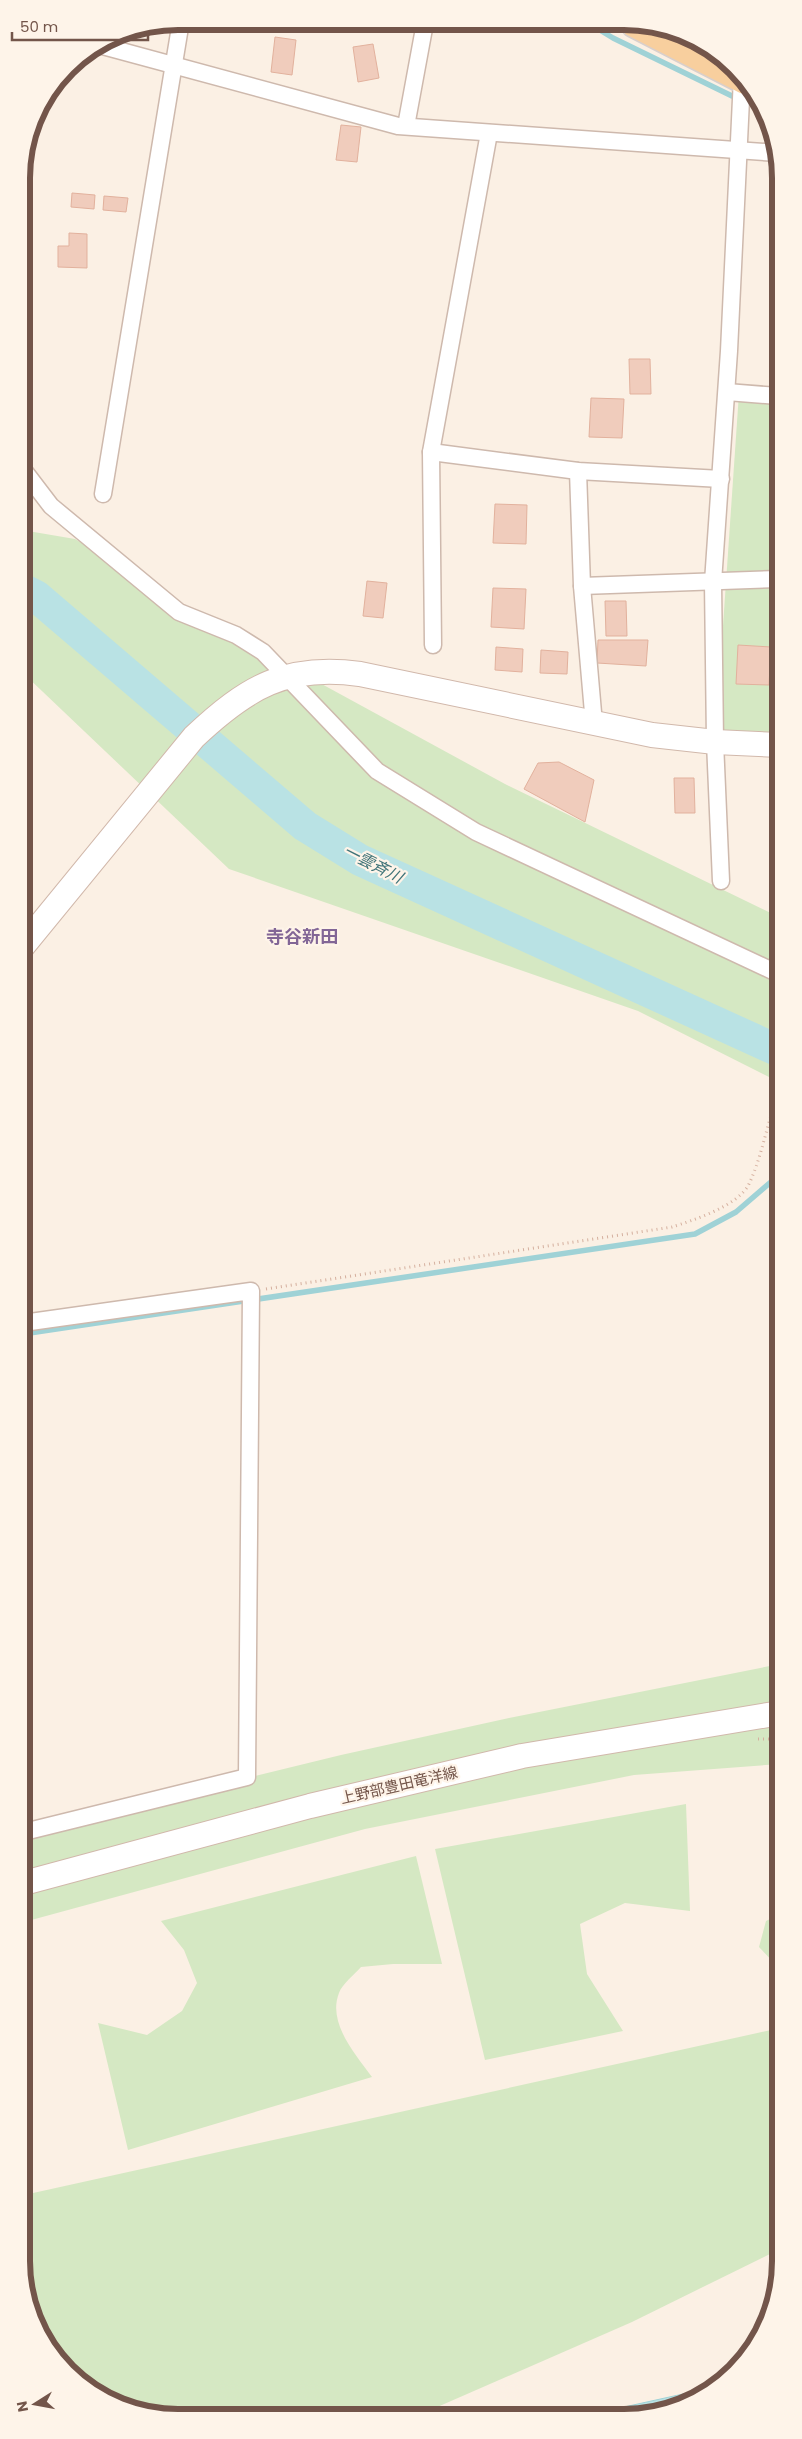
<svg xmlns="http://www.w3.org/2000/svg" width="802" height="2439" font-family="Poppins,'Noto Sans JP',sans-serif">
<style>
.green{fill:#d5e8c3}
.water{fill:#b9e2e4;stroke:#9fd2d6}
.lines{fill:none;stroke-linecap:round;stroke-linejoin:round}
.stream{stroke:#9fd2d6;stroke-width:5.5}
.river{stroke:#b9e2e4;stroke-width:32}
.building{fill:#f0ccbc;stroke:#e2b19d}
.street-casing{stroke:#ceb9ad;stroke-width:19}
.secondary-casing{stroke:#d1b8ab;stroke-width:26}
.primary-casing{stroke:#d8cfcc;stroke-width:29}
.path{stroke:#d5b09f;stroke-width:3;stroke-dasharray:1 4;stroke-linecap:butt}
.street{stroke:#fff;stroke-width:16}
.secondary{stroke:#fff;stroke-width:24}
.primary{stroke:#f8cf9e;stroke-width:26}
.labels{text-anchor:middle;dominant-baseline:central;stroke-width:4.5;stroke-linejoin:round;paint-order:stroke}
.street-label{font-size:15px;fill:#73554a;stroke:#fef4e9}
.water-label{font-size:16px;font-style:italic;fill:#3f7378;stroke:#fef4e9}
.quarter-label{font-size:18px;font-weight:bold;fill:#826696;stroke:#fef4e9}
.rim{fill:none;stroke:#73554a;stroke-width:6}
</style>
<rect width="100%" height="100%" fill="#fbf0e4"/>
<g class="green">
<polygon points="739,393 778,396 779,745 715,742"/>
<polygon points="22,530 75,539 263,652 505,784 779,917 779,1082 638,1011 229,869 22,672"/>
<polygon points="780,1664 780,1764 634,1775 365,1829 24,1922 24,1832 341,1755 509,1718"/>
<polygon points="686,1804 690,1911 625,1903 580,1924 587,1974 623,2031 485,2060 435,1849"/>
<path d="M416 1856 442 1964H393L361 1967C355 1974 342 1984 339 1993 327 2023 356 2055 372 2077L128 2150 98 2023 147 2035 182 2011 197 1983 184 1950 161 1921Z"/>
<polygon points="780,1914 780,1969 759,1947 766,1921"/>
<polygon points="780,2028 780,2249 632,2322 419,2415 148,2415 109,2401 67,2372 38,2330 24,2291 24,2195"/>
</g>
<polygon class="water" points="710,2390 702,2397 654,2415 588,2415 683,2394"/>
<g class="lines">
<g class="stream">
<polyline points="590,24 613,38 732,96"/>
<polyline points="23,1334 695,1234 736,1212 779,1175"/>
</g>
<polyline class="river" points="22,589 36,596 305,826 360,860 779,1051"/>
</g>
<g class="building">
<polygon points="275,37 296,40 292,75 271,72"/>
<polygon points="373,44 379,78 358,82 353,47"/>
<polygon points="341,125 361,127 357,162 336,160"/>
<polygon points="72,193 95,195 94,209 71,207"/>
<polygon points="104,196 128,198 126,212 103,210"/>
<polygon points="69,233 87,234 87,268 58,267 58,246 69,246"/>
<polygon points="629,359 650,359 651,394 630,394"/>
<polygon points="591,398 624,399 622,438 589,437"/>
<polygon points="495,504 527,505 526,544 493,543"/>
<polygon points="367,581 387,583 383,618 363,616"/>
<polygon points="493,588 526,589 524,629 491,627"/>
<polygon points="605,601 626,601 627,636 606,636"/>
<polygon points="598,640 648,640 646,666 597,663"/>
<polygon points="738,645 771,647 769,685 736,684"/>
<polygon points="496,647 523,649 522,672 495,670"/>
<polygon points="541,650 568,652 567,674 540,673"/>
<polygon points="559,762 594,780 585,822 524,789 538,763"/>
<polygon points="674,778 694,778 695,813 675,813"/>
</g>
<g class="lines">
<defs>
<g id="street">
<polyline points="99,45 398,126 778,153"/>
<polyline points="406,126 425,23"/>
<polyline points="727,392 778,396"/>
<polyline points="431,452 578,471 721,479"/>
<polyline points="22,468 51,506 179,612 236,635 263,652 377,771 476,832 779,974"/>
<polyline points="578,471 582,586 594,724"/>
<polyline points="103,494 181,21"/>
<polyline points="22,518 23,519"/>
<polyline points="582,586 778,579"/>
<polyline points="433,645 431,452 489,133"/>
<polyline points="721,881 715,742 713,582 729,351 742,78"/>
<polyline points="23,1323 251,1291 247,1777 24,1832"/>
</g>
<g id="secondary">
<path d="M23 946 194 737C247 687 286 664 360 674L652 735 715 742 779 745"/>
<polyline points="24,1883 310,1806 522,1756 780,1713"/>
</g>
<polyline id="primary" points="634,24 745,81"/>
</defs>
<use href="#street" class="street-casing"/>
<use href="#secondary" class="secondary-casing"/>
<use href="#primary" class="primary-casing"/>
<g class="path">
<path d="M266 1289 672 1227C694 1220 738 1206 749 1184 760 1161 765 1134 773 1109"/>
<polyline points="758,1739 780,1739"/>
</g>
<use href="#street" class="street"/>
<use href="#secondary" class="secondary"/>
<use href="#primary" class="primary"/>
</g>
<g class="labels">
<g class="street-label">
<text transform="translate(399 1785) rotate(-13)">上野部豊田竜洋線</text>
</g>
<g class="water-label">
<text transform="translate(373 864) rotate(27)">一雲斉川</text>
</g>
<g class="quarter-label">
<text x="302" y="936">寺谷新田</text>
</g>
</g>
<path d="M0 0H802V2439H0ZM178 30H624A148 148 0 0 1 772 178V2261A148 148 0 0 1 624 2409H178A148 148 0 0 1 30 2261V178A148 148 0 0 1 178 30Z" fill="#fef4e9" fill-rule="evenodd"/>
<path class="rim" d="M178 30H624A148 148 0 0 1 772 178V2261A148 148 0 0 1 624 2409H178A148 148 0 0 1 30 2261V178A148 148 0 0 1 178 30Z"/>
<g transform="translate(35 2404) rotate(259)" stroke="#fef4e9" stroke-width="4" paint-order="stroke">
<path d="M0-4L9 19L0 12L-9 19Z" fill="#73554a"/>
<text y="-8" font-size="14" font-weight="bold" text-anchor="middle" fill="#73554a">N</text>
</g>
<path d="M12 32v8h136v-8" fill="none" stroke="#73554a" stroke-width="2.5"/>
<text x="20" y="32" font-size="15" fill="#73554a" stroke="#fef4e9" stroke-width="4" paint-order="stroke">50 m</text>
</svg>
